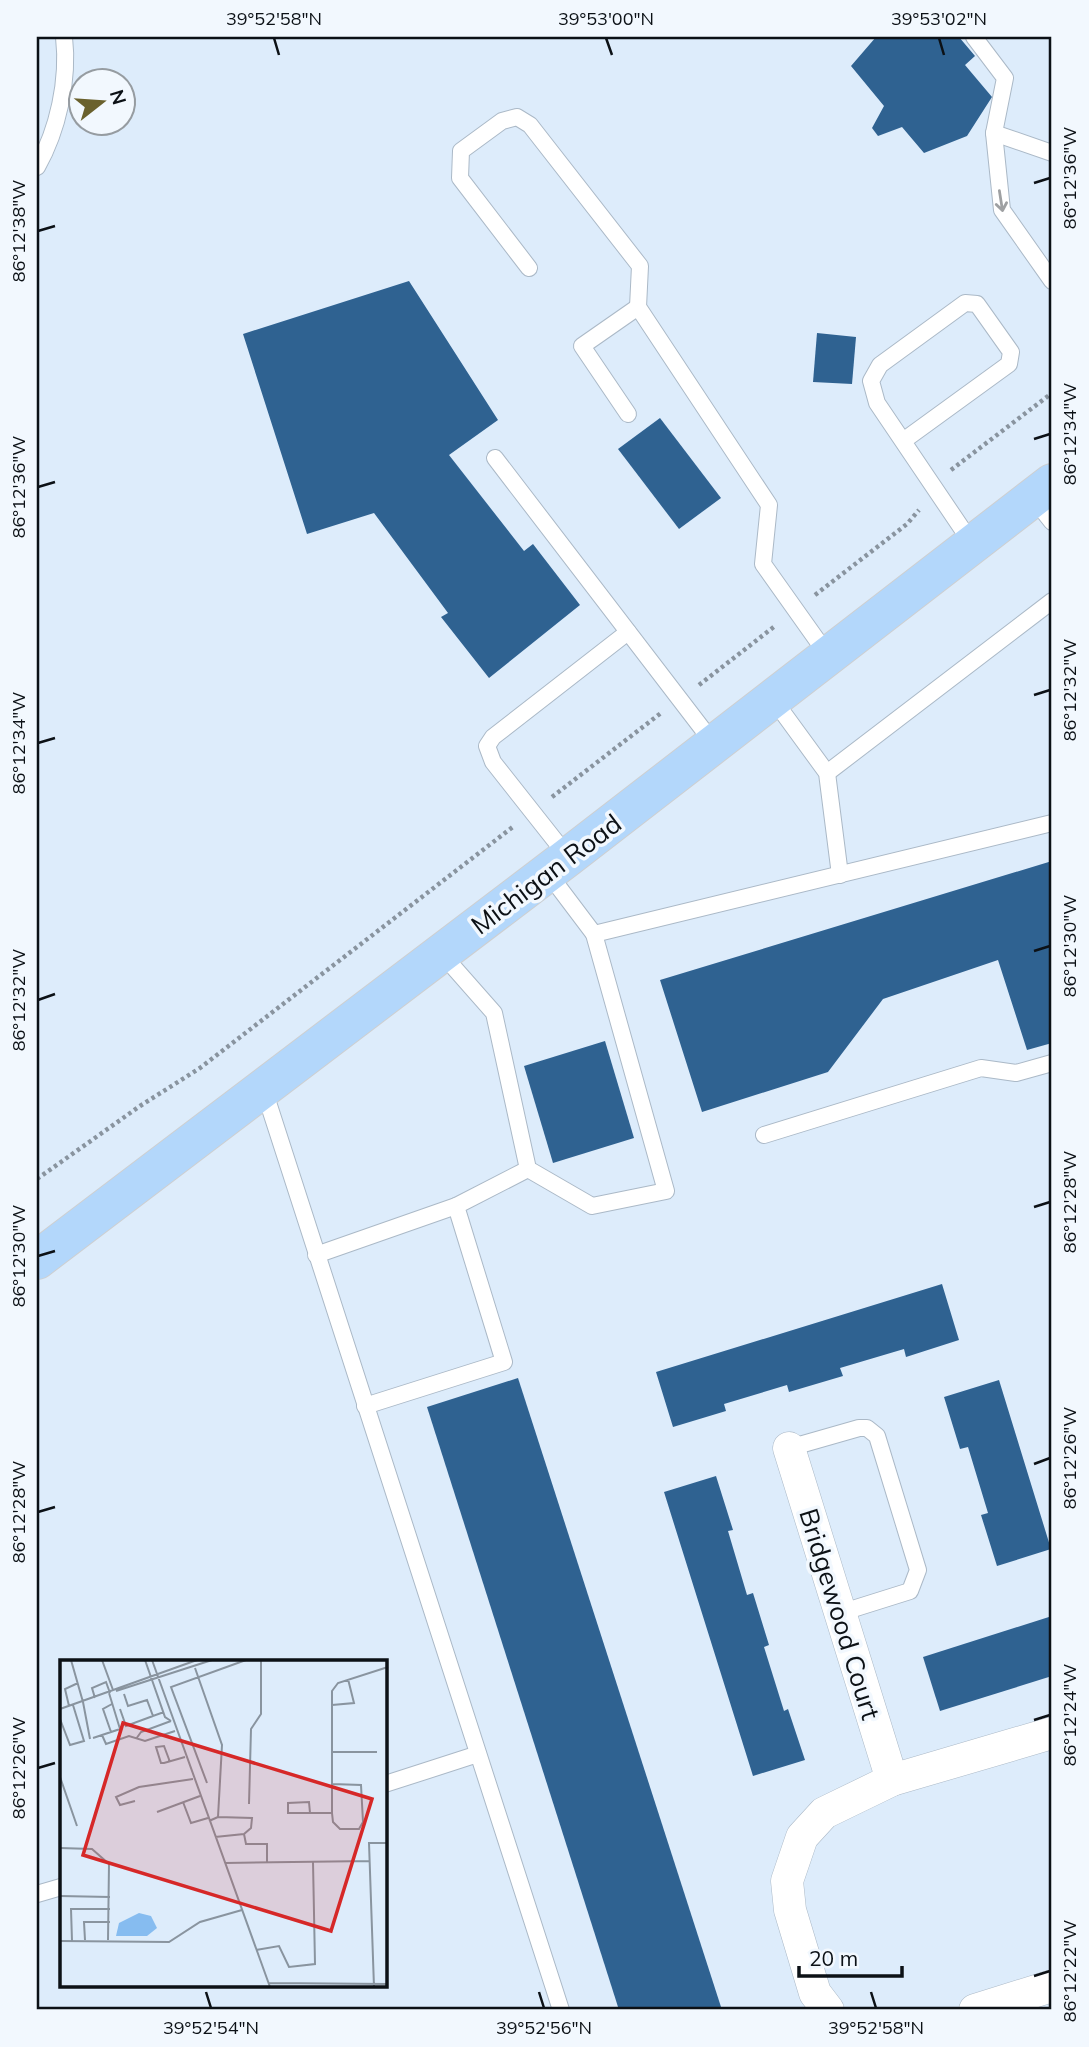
<svg xmlns="http://www.w3.org/2000/svg" width="1089" height="2047" font-family="Mulish,sans-serif">
<style>
.building{fill:#2f6291}
.lines{fill:none;stroke-linecap:round;stroke-linejoin:round}
.service-casing{stroke:#abb9c7;stroke-width:18}
.minor-casing{stroke:#abb9c7;stroke-width:33}
.primary-casing{stroke:#cecfd0;stroke-width:40}
.path{stroke:#89949f;stroke-width:4.5;stroke-dasharray:3.5 3.5;stroke-linecap:butt}
.service{stroke:#fff;stroke-width:16}
.minor{stroke:#fff;stroke-width:32}
.primary{stroke:#b3d7fb;stroke-width:38}
.oneway{stroke:#9ea0a2}
.ticks{fill:none;stroke:#0c1116;stroke-width:2.5}
.labels{text-anchor:middle;dominant-baseline:central;stroke-width:7;stroke-linejoin:round;paint-order:stroke}
.street-label{font-size:26px;fill:#0c1116;stroke:#f2f8fe}
.inset-road{fill:none;stroke:#89949f;stroke-width:2}
.view{fill:#d62828;fill-opacity:0.15;stroke:#d62828;stroke-width:3.5}
.inset-edge{fill:none;stroke:#0c1116;stroke-width:3.5}
.neatline{fill:none;stroke:#0c1116;stroke-width:2.5}
.ticks-label{font-size:18px;text-anchor:middle;fill:#0c1116}
</style>
<rect width="100%" height="100%" fill="#ddecfb"/>
<g class="building">
<polygon points="876,37 959,37 975,56 965,65 992,97 967,136 924,153 902,127 878,136 872,128 884,106 851,66"/>
<polygon points="409,281 498,420 449,455 524,551 533,544 580,605 489,678 441,617 448,613 374,513 307,534 243,334"/>
<polygon points="817,333 856,337 852,384 813,382"/>
<polygon points="660,418 721,498 679,529 618,449"/>
<polygon points="1052,861 1052,1043 1027,1050 998,960 883,999 828,1072 702,1112 660,980"/>
<polygon points="605,1041 634,1138 553,1163 524,1066"/>
<polygon points="942,1284 959,1340 906,1357 904,1349 840,1368 843,1376 789,1392 787,1385 724,1404 726,1411 673,1427 656,1372"/>
<polygon points="518,1378 722,2010 619,2010 427,1407"/>
<polygon points="999,1380 1051,1549 997,1566 981,1515 988,1513 968,1447 960,1449 944,1397"/>
<polygon points="716,1476 733,1530 728,1531 747,1595 753,1593 769,1645 764,1647 784,1711 788,1709 805,1760 753,1776 664,1492"/>
<polygon points="1052,1616 1052,1676 940,1711 923,1657"/>
</g>
<g class="lines">
<defs>
<g id="service">
<polyline points="974,37 1005,78 994,133 1002,210 1052,281"/>
<polyline points="994,133 1052,153"/>
<path d="M37 167C58 130 69 80 64 37"/>
<polyline points="529,268 460,178 461,151 502,121 517,117 530,125 640,266 638,307 769,505 763,564 829,657"/>
<polyline points="628,414 582,346 638,307"/>
<polyline points="903,441 1009,364 1011,352 977,304 965,303 880,365 871,381 877,403 973,545"/>
<polyline points="495,458 714,744"/>
<polyline points="1033,498 1052,522"/>
<polyline points="773,699 827,773 840,875"/>
<polyline points="827,773 1052,601"/>
<polyline points="568,857 493,762 487,746 493,737 628,632"/>
<polyline points="548,873 594,934 1052,823"/>
<polyline points="442,954 494,1013 528,1169 592,1206 666,1191 594,934"/>
<polyline points="264,1090 561,2010"/>
<polyline points="764,1135 981,1068 1016,1073 1052,1063"/>
<polyline points="316,1255 456,1206"/>
<polyline points="365,1406 504,1362 456,1206 528,1169"/>
<polyline points="789,1448 859,1428 867,1428 877,1436 918,1570 910,1591 840,1613"/>
<polyline points="385,1784 478,1754"/>
<polyline points="37,1894 61,1887"/>
</g>
<g id="minor">
<polyline points="789,1448 892,1780"/>
<polyline points="828,2010 815,1993 790,1910 787,1881 802,1837 824,1813 892,1780 1052,1733"/>
<polyline points="975,2010 1052,1986"/>
</g>
<polyline id="primary" points="37,1260 568,857 1052,483"/>
</defs>
<use href="#service" class="service-casing"/>
<use href="#minor" class="minor-casing"/>
<use href="#primary" class="primary-casing"/>
<g class="path">
<polyline points="951,470 1052,393"/>
<polyline points="815,595 907,524 919,510"/>
<polyline points="699,685 775,626"/>
<polyline points="552,797 661,713"/>
<polyline points="37,1179 140,1106 200,1068 514,826"/>
</g>
<use href="#service" class="service"/>
<use href="#minor" class="minor"/>
<use href="#primary" class="primary"/>
</g>
<defs><path id="oneway-shaft" d="M-6 0H5M1.5-3L5.5 0L1.5 3" fill="none" stroke-width="1.6" stroke-linecap="round" stroke-linejoin="round" transform="scale(1.75)"/></defs>
<use class="oneway" href="#oneway-shaft" transform="translate(1001 201) rotate(81)"/>
<path class="ticks" d="M274 38 279 55M606 38 612 55M939 38 944 55M1034 183 1050 178M38 231 55 226M1034 439 1050 434M38 487 55 482M1034 695 1050 690M38 743 55 738M1034 951 1050 946M38 1000 55 994M1034 1207 1050 1202M38 1256 55 1251M1034 1464 1050 1458M38 1512 55 1507M1034 1720 1050 1715M38 1768 55 1763M1034 1976 1050 1971M206 1992 211 2008M539 1992 544 2008M871 1992 876 2008"/>
<g class="labels">
<g class="street-label">
<text transform="translate(546 874) rotate(-37)">Michigan Road</text>
<text transform="translate(840 1614) rotate(73)">Bridgewood Court</text>
</g>
</g>
<g transform="translate(60 1660)">
<rect width="327" height="327" fill="#ddecfb"/>
<path d="M79 253 91 256 97 268 87 276H56L59 263Z" fill="#86bcf0"/>
<path class="inset-road" d="M11 0 23 42M42 0 53 30M85 0 105 57 111 61M92 0 210 327M135 8 162 85 158 157 149 161M56 31 152 0M64 34 68 46 87 40 93 56 104 52M35 38 32 28 46 22 50 33M23 42 30 79M272 45 294 43 288 19M9 46 5 29 18 23M0 49 137 0M60 49 66 66 93 56M0 59 10 85 24 81 13 45M51 72 43 49 52 44M42 75 46 84 69 76 85 81 115 71M33 78 60 69 49 33M76 79 81 72 111 61M272 92H317M110 102 104 86 96 87 101 103H104L125 97M0 117 17 166M147 123 111 27 186 0M272 124 301 125 303 162 299 169H280L273 162 272 153V31L278 23 328 7M75 141 60 145 56 137 79 127 133 119M123 142 131 163 148 158M189 144 191 69 201 54V0M97 152 140 136M250 153 249 142 228 143V153H272M184 174 186 184H207V203M155 177 184 174 191 168 192 158 158 157M0 188 32 189 49 204 48 280M165 203 310 201M0 236 50 237M25 280 24 262H50M0 281 109 282 140 262 182 250M12 281 11 249H50M196 290 219 286 229 307 255 304 253 202M209 323 328 324M314 327 309 183H328"/>
<path class="view" d="M63 63 312 139 271 271 23 195Z"/>
<rect width="327" height="327" class="inset-edge"/>
</g>
<rect width="1089" height="2047" fill="none" stroke="#f2f8fe" stroke-width="77"/>
<g transform="translate(102 102) rotate(73)"><circle r="33" fill="#f2f8fe" stroke="#969ca1" stroke-width="2"/>
<path d="M0-5L12 26L0 18L-12 26Z" fill="#6a612d"/>
<text y="-10" font-size="19" font-weight="bold" text-anchor="middle" fill="#0c1116">N</text>
</g>
<path d="M799 1966v10h103v-10" fill="none" stroke="#0c1116" stroke-width="3.5"/>
<text x="809" y="1966" font-size="21" fill="#0c1116" stroke="#f2f8fe" stroke-width="5" paint-order="stroke">20 m</text>
<rect x="38" y="38" width="1012" height="1970" class="neatline"/>
<g class="ticks-label">
<text x="274" y="25">39°52'58"N</text>
<text x="606" y="25">39°53'00"N</text>
<text x="939" y="25">39°53'02"N</text>
<text transform="translate(1070 178) rotate(-90)" y="6">86°12'36"W</text>
<text transform="translate(19 231) rotate(-90)" y="6">86°12'38"W</text>
<text transform="translate(1070 434) rotate(-90)" y="6">86°12'34"W</text>
<text transform="translate(19 487) rotate(-90)" y="6">86°12'36"W</text>
<text transform="translate(1070 690) rotate(-90)" y="6">86°12'32"W</text>
<text transform="translate(19 743) rotate(-90)" y="6">86°12'34"W</text>
<text transform="translate(1070 946) rotate(-90)" y="6">86°12'30"W</text>
<text transform="translate(19 1000) rotate(-90)" y="6">86°12'32"W</text>
<text transform="translate(1070 1202) rotate(-90)" y="6">86°12'28"W</text>
<text transform="translate(19 1256) rotate(-90)" y="6">86°12'30"W</text>
<text transform="translate(1070 1458) rotate(-90)" y="6">86°12'26"W</text>
<text transform="translate(19 1512) rotate(-90)" y="6">86°12'28"W</text>
<text transform="translate(1070 1715) rotate(-90)" y="6">86°12'24"W</text>
<text transform="translate(19 1768) rotate(-90)" y="6">86°12'26"W</text>
<text transform="translate(1070 1971) rotate(-90)" y="6">86°12'22"W</text>
<text x="211" y="2034">39°52'54"N</text>
<text x="544" y="2034">39°52'56"N</text>
<text x="876" y="2034">39°52'58"N</text>
</g>
</svg>
